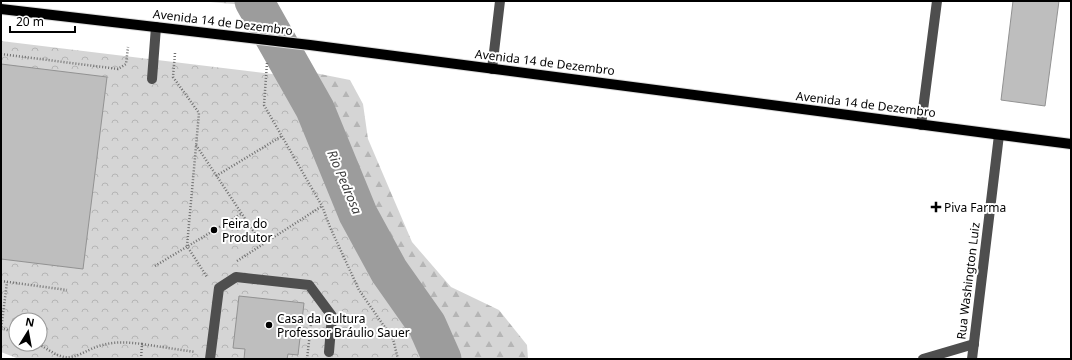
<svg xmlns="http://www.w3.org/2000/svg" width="1072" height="360" font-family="'Noto Sans',sans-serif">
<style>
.forest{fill:url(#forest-firs)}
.park{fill:url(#park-crowns);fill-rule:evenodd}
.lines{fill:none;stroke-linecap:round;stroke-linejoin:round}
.river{stroke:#9c9c9c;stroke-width:39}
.building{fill:#bebebe;stroke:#929292}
.major-casing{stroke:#dbdbdb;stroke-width:12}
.path{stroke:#707070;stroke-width:2.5;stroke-dasharray:1 2;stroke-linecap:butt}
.minor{stroke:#4e4e4e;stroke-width:10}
.major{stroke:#000;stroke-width:10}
.poi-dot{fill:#000;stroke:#fff;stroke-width:1.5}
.labels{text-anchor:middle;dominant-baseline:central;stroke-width:4;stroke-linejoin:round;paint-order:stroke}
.street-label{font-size:12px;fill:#000;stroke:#fff}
.poi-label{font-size:12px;fill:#000;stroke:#fff;text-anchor:start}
.water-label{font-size:13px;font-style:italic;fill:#3d3d3d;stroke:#fff}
</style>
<defs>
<pattern id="forest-firs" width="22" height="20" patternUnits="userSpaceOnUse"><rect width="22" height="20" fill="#d5d5d5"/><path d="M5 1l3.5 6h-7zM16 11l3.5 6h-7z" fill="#b5b5b5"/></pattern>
<pattern id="park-crowns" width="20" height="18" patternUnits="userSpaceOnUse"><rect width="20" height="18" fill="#d5d5d5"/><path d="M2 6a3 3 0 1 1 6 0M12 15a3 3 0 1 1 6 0" fill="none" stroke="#b5b5b5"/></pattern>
</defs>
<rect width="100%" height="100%" fill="#fff"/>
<g class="forest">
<polygon points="199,1 279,1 269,7"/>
<polygon points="300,70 350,80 363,104 368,139 412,242 451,287 499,310 527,345 528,359 418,359 274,74"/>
</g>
<path class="park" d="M1 41 288 76 308 109 350 217 380 272 420 330 434 359H19L1 352ZM16 320H40V344H16Z"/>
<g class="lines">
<polyline class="river" points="254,1 315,109 358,214 389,271 427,325 442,359"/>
</g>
<g class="building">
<polygon points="1013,1 1059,1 1045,106 1001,100"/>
<polygon points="1,64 107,77 83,269 1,259"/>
<polygon points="239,296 304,303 298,355 288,354 287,359 244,359 245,349 233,348"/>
</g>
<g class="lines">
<defs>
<polyline id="major" points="1,9 310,45 1071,144"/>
</defs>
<use href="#major" class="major-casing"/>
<g class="path">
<polyline points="175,53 173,77 199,113 187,246 207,277"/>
<polyline points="1,54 118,69 126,64 128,47"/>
<polyline points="267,63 264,105 322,206 330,227 359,290 393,339 398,359"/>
<polyline points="196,145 262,244"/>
<polyline points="216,176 282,136"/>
<polyline points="237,261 322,206"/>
<polyline points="155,266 241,214"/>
<polyline points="1,281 67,290"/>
<polyline points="1,328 16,333"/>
<polyline points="1,330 7,282"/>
<path d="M39 344C47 349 55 355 64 357 75 359 87 350 96 347 112 341 127 342 142 344"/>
<polyline points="141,359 142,344 195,352"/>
<polyline points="307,359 312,316"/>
</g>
<g class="minor">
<polyline points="492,69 500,1"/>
<polyline points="152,79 156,27"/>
<polyline points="921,125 937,1"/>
<polyline points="210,359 219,288 236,277 309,285 332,316 329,352"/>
<polyline points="923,359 974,344"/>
<polyline points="972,359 999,135"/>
</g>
<use href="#major" class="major"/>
</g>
<g class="poi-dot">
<path d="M934 201h4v4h4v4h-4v4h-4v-4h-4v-4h4z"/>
<circle cx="214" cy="230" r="4"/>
<circle cx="269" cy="325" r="4"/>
</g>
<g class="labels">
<g class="street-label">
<text transform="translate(223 22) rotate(7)">Avenida 14 de Dezembro</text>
<text transform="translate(545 62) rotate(7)">Avenida 14 de Dezembro</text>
<text transform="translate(866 104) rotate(7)">Avenida 14 de Dezembro</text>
<text transform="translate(968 281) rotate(-83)">Rua Washington Luiz</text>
</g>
<g class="poi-label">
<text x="944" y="207">Piva Farma</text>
<text x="222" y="223">Feira do<tspan x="222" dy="14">Produtor</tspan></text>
<text x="277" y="318">Casa da Cultura<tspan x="277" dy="14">Professor Bráulio Sauer</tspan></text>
</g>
<g class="water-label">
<text transform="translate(345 182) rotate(67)">Rio Pedrosa</text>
</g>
</g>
<rect width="1072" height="360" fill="none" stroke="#000000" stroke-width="4"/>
<g transform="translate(28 332) rotate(11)"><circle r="19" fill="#ffffff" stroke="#999999"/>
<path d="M0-3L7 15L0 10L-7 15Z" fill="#000000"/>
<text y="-6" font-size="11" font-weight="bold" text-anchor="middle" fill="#000000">N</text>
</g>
<path d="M10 26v6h65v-6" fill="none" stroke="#000000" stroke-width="2"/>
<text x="16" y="26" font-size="12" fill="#000000" stroke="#ffffff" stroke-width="3" paint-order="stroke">20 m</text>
</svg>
